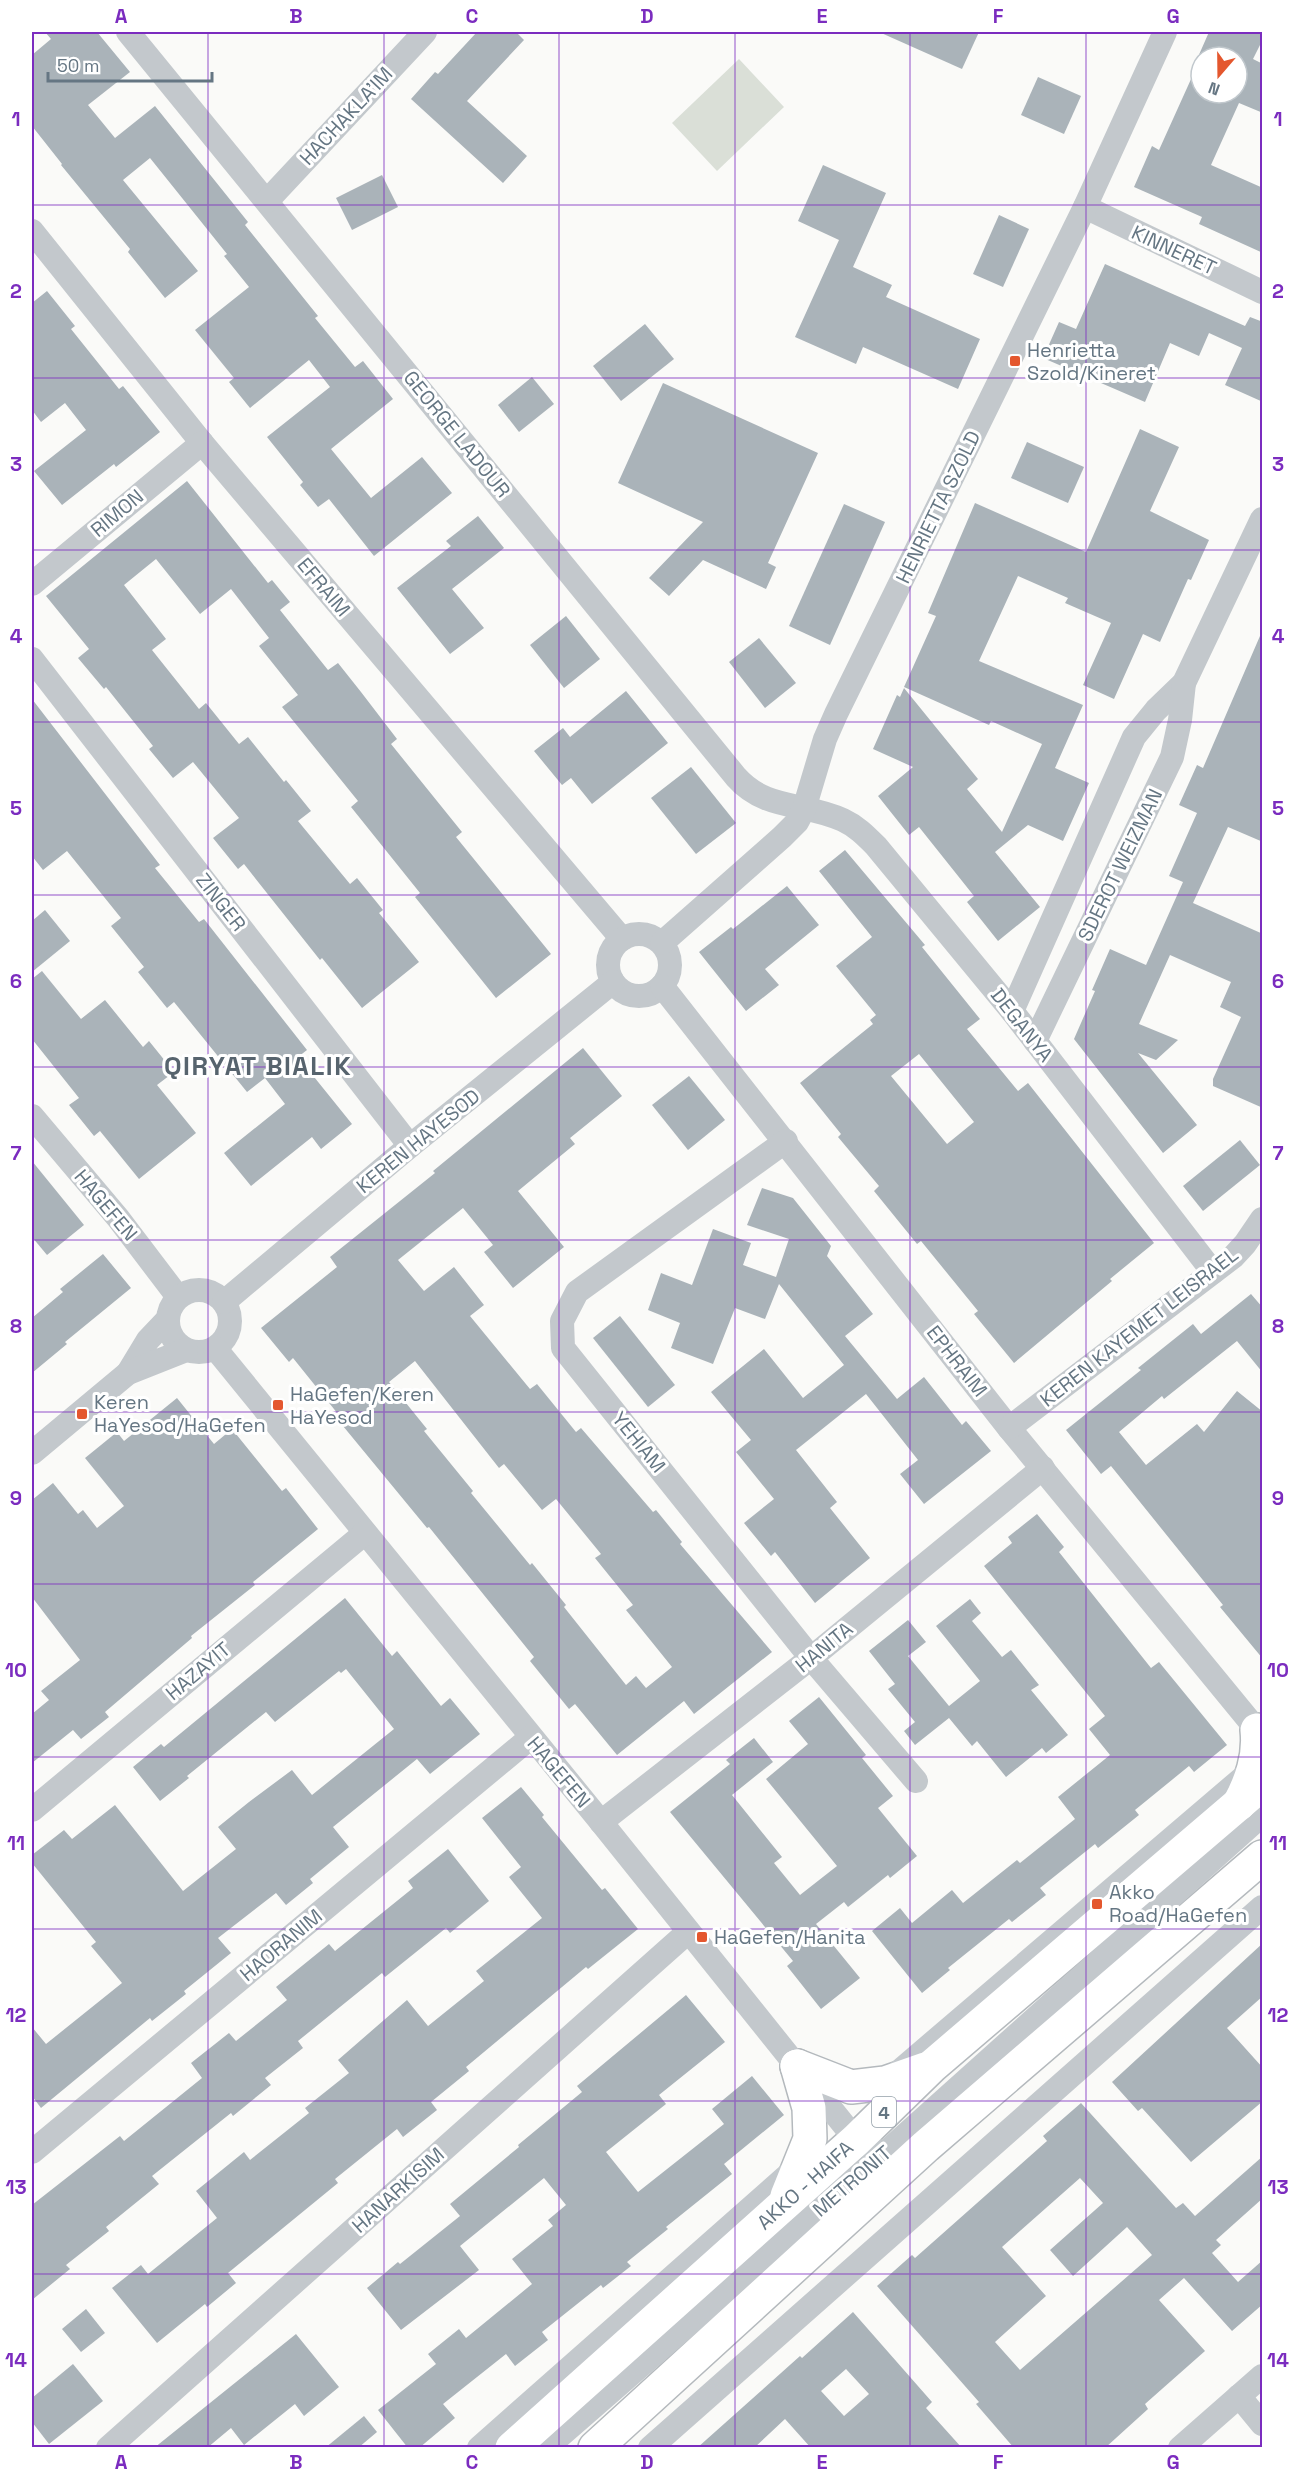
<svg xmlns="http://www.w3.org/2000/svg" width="1294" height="2479" font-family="'Space Grotesk',sans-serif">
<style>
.green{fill:#dadfd7}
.building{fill:#aab3b9;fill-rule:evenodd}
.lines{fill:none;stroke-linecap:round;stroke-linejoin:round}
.highway-casing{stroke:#b4b9bd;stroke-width:36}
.minor{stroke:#c3c8cc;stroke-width:24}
.highway{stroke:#fff;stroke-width:33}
.grid{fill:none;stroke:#7b2cbf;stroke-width:1.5;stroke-opacity:0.55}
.poi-dot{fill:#e4572e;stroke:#fff;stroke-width:2}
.labels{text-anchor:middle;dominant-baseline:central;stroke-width:6;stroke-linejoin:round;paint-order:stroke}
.shield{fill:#fff;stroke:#939fa8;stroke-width:1.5}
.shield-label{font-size:18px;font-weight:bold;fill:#657683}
.street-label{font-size:20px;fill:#657683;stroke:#fff}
.poi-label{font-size:20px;fill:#657683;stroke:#fff;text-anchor:start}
.district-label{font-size:26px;font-weight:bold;letter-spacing:1.5px;fill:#57646e;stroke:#fff}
.neatline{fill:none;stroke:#7b2cbf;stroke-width:2}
.grid-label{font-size:20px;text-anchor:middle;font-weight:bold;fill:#7b2cbf}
</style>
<rect width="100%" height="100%" fill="#fafaf8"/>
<polygon class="green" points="739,59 784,107 717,171 672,123"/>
<g class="building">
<polygon points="45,32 97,32 130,72 88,105 115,138 155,106 248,222 245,225 318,316 315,318 355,367 363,361 393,399 331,449 371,498 422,457 452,493 374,556 329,499 318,507 300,485 303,482 267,437 330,387 309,360 250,408 229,382 234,378 195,330 249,287 224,256 227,254 150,158 123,180 198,271 165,298 128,252 130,249 61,165 62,164 32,126 32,55 51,39"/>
<polygon points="477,32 516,32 524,40 467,101 527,156 503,183 411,99 435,72 438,74"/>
<polygon points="879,32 979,32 962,69"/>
<path d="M1209 32H1263V39L1253 59 1263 64V113L1239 103 1211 165 1263 188V253L1199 224 1202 217 1134 187 1152 146 1159 150 1201 57H1198ZM1201 57H1237V93H1201Z"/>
<polygon points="1038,77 1081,96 1064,134 1021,115"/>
<polygon points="823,165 886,193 853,267 892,285 886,297 980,339 958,389 863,347 856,364 795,337 839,240 798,221"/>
<polygon points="382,175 398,207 352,230 336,198"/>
<polygon points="999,215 1029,229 1003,287 973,274"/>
<polygon points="1105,264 1245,326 1250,317 1263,322 1263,402 1225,385 1242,348 1209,333 1199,356 1170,343 1145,402 1043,358 1059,322 1076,329"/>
<polygon points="47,291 75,326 71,329 119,389 123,386 160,432 116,467 114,464 62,505 34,471 86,430 65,403 41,422 32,410 32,303"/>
<polygon points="645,324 674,359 621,401 593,366"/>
<polygon points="532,377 554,404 519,432 498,405"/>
<polygon points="663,383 818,453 768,563 776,567 766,589 703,560 669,596 649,578 703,522 618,483"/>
<polygon points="1140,429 1179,447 1150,511 1209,540 1191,580 1188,579 1160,642 1143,634 1114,699 1083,685 1111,623 1065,603 1068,598 1018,576 979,661 1083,705 1055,768 1089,783 1063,841 1028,825 995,852 1040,907 998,941 967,902 974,896 919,827 909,835 878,796 913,767 873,749 897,695 900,697 904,688 978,779 967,789 1002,832 1042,744 991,721 989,725 904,687 936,616 928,613 975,503 1086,552"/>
<polygon points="1027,442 1084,467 1068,503 1011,478"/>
<polygon points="187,481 268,583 272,580 290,602 280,610 328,670 338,663 361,692 397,739 391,744 462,832 456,837 551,954 496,998 415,897 420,893 351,807 358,801 282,707 298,695 259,646 269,638 231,589 200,614 156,559 124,585 166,639 152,650 199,709 206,703 239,744 248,737 284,782 286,780 311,811 298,821 350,884 357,878 383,910 379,913 419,962 362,1008 322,958 320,960 244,864 238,869 213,838 239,818 193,762 173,778 149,749 153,746 106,687 104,689 78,658 89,649 46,596"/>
<polygon points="844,504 885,522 830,645 789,626"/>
<polygon points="478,516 504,548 452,589 484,628 450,654 397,588 451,546 446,541"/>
<polygon points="566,616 600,659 564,688 530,645"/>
<polygon points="1263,629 1263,842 1228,827 1193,903 1263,934 1263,1108 1213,1086 1213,1079 1241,1017 1220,1007 1231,982 1170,955 1139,1024 1178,1040 1156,1060 1138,1053 1197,1125 1163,1153 1074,1039 1095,991 1092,990 1110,949 1146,965 1183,882 1169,876 1197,813 1179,805 1197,765 1203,768"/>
<polygon points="759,638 796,683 765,708 729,662"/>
<polygon points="626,691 668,743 592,804 571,778 562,785 534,751 563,728 570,737"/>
<polygon points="32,699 160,865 155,868 199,922 204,919 307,1050 298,1057 352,1124 321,1149 312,1137 251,1186 224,1153 285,1104 265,1078 247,1092 174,1002 167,1008 138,972 144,967 111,926 121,918 67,851 43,870 32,856"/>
<polygon points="691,767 736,823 696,854 651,798"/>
<path d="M845 850 925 945 922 947 980 1019 967 1029 1018 1091 1028 1083 1154 1243 1110 1279 1112 1281 1014 1363 974 1314 978 1311 921 1241 917 1244 874 1191 879 1186 838 1137 841 1134 800 1083 873 1024 870 1020 876 1015 836 966 872 937 819 871ZM919 1054 974 1122 947 1144 891 1076Z"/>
<polygon points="787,886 819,925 765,969 779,985 746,1011 699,952 731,927 733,929"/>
<polygon points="45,910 70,941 32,972 32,921"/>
<polygon points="42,971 81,1019 105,1000 143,1047 149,1041 174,1072 157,1085 196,1133 139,1179 100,1131 94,1136 69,1105 79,1098 32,1039 32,979"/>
<path d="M583 1048 622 1096 570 1138 575 1144 518 1191 564 1247 513 1288 484 1252 493 1245 463 1208 398 1260 424 1291 454 1267 484 1305 470 1316 530 1389 537 1384 576 1432 581 1428 653 1512 656 1510 682 1542 680 1544 772 1652 694 1714 684 1701 617 1755 575 1704 569 1709 530 1661 534 1657 429 1527 427 1528 343 1426 346 1424 293 1358 289 1362 261 1328 337 1267 330 1257 435 1173 433 1171ZM415 1361 499 1468 504 1464 542 1510 556 1499 601 1554 595 1558 633 1605 626 1610 672 1667 646 1688 636 1676 626 1685 564 1607 566 1605 532 1563 530 1565 471 1493 473 1491 424 1431 427 1429 389 1382Z"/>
<polygon points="689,1076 725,1120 688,1150 652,1105"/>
<polygon points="1240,1140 1260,1165 1203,1211 1183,1186"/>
<polygon points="32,1161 84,1225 47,1255 32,1237"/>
<polygon points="762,1188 793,1198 831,1246 827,1256 873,1314 845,1336 897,1399 924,1377 962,1425 966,1421 991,1451 924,1504 900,1474 918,1460 866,1394 796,1450 837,1502 830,1508 870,1558 815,1603 775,1552 771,1556 744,1523 774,1499 736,1452 751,1440 711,1392 764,1349 803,1398 844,1365 779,1284 765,1319 735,1308 713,1364 671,1348 680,1323 648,1310 661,1273 692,1285 713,1229 751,1243 743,1265 776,1277 789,1239 747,1225"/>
<polygon points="103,1254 131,1288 65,1342 67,1344 32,1373 32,1318 63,1292 60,1289"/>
<polygon points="1251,1294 1263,1308 1263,1373 1237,1341 1164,1399 1162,1396 1119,1432 1146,1465 1197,1424 1204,1432 1237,1391 1263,1412 1263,1659 1220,1607 1223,1605 1111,1466 1101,1474 1066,1430 1141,1370 1138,1368 1193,1324 1201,1334"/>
<polygon points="620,1316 675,1385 648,1407 593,1338"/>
<polygon points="177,1398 214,1444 232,1429 282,1491 286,1488 318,1529 253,1582 255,1585 191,1636 192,1638 105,1712 109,1717 81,1739 73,1730 32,1763 32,1714 49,1700 41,1691 80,1660 32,1597 32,1500 53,1483 78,1514 83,1510 97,1528 124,1506 85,1458 117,1432 124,1441"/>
<polygon points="1037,1514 1064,1547 1059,1552 1151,1668 1159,1662 1227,1745 1194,1772 1189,1766 1135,1810 1139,1815 1098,1848 1095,1844 1040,1888 1046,1895 1012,1922 1009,1919 948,1968 950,1970 922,1993 872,1931 900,1908 912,1923 952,1890 963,1903 1017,1860 1020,1863 1075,1819 1058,1797 1110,1755 1089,1729 1105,1716 984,1566 1012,1543 1008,1537"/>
<polygon points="345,1598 392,1656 397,1651 441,1706 450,1698 480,1734 430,1774 417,1759 333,1827 349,1847 310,1879 313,1883 286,1905 276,1893 218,1938 231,1953 184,1991 186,1994 152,2021 150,2018 41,2108 32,2096 32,2027 46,2044 122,1983 91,1946 96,1942 32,1863 32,1855 64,1830 72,1839 115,1805 183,1891 236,1849 218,1827 249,1802 292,1770 312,1795 394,1729 346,1669 341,1673 339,1671 275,1722 266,1712 187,1776 189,1778 160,1801 133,1767 161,1744 164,1747"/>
<polygon points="970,1599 981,1613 972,1621 1002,1657 1011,1650 1039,1685 1031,1690 1068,1735 1046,1753 1042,1748 1006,1777 977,1741 972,1746 949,1718 915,1745 904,1731 915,1722 888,1689 895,1684 869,1651 908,1620 926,1642 908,1656 949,1706 980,1681 936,1626"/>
<polygon points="819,1697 866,1755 862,1758 893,1796 878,1808 917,1856 890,1878 888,1875 848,1907 844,1902 816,1924 860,1978 821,2009 787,1966 793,1961 670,1812 730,1764 726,1760 754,1738 773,1762 732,1795 782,1857 774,1863 800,1895 837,1866 766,1779 808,1744 789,1721"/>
<polygon points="521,1787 544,1815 542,1817 602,1890 605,1888 638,1929 588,1969 586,1967 466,2067 469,2071 431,2102 437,2110 403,2137 397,2129 335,2179 338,2183 228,2273 236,2283 207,2307 205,2304 157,2343 112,2288 141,2265 148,2274 217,2218 196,2191 244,2152 250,2160 309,2113 305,2108 349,2073 338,2060 407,2000 428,2026 484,1981 476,1971 542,1918 509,1877 521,1867 482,1818"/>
<polygon points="448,1849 489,1901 450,1933 446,1928 385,1977 382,1973 298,2041 303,2048 265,2078 271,2085 233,2116 231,2113 152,2176 159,2184 106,2227 109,2231 66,2265 70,2269 32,2300 32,2205 120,2136 124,2141 202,2078 191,2063 229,2033 236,2041 287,2000 276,1987 329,1944 335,1951 413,1888 408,1881"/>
<polygon points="1263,1943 1263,1996 1227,2028 1263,2068 1263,2101 1191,2162 1142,2108 1138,2111 1112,2082"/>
<polygon points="686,1995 725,2042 659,2095 666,2104 606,2152 638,2192 724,2124 712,2109 752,2076 784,2115 724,2164 732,2174 666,2227 668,2229 627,2262 631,2266 603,2288 601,2285 542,2332 548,2340 515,2366 506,2354 443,2404 455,2418 419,2448 408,2448 378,2410 436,2364 428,2354 459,2329 466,2338 532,2284 512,2259 553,2226 548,2220 566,2205 544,2178 460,2246 479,2270 401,2330 367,2288 398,2262 400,2264 460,2216 450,2204 519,2147 518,2145 582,2092 577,2086"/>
<path d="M1081 2103 1176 2208 1183 2203 1195 2216 1263 2156V2198L1216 2240 1221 2245 1212 2253 1238 2282 1263 2260V2304L1232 2331 1184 2278 1159 2300 1205 2351 1145 2404 1148 2409 1105 2448H1014L976 2404 979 2402 877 2286 912 2255 915 2258 1047 2141 1043 2136ZM1080 2178 1103 2203 1050 2250 1073 2276 1127 2227 1152 2255 1020 2370 995 2342 1046 2296 1002 2247Z"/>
<polygon points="86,2309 105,2333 81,2352 62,2329"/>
<path d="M853 2312 932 2402 926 2408 962 2448H811L785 2419 754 2448H697L800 2356 802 2358ZM846 2369 869 2394 844 2416 821 2391Z"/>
<polygon points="296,2334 339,2387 304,2416 295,2404 244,2445 231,2428 207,2448 154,2448"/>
<polygon points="73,2364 103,2401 49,2444 32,2422 32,2398"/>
<polygon points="364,2416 377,2432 358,2448 325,2448"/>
</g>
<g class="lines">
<defs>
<g id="highway">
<path d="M1239 1804C1251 1781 1260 1757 1257 1730L1262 1731"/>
<polyline points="797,2066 851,2087 885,2083 925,2069"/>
<polyline points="787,2196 810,2139 809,2108 797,2066"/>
<polyline points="512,2448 856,2140 932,2066 1262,1784"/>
<polyline points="595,2448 926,2146 1262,1857"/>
</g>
</defs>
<use href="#highway" class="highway-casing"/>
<g class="minor">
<path d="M128 32 736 777C766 811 805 802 843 820 856 826 865 835 876 846L1012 1011 1213 1272"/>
<polyline points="267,201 425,32"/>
<polyline points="1085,207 1262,292"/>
<polyline points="32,231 202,443 622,939"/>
<polyline points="32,584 202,443"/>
<polyline points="32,659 410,1146"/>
<circle cx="639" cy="965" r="31"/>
<polyline points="662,943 782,837 797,822 804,809 825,739 836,714 1085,207 1165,32"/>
<polyline points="662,986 1009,1428 1257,1730"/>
<polyline points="1012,1011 1134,737 1156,710 1184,683 1262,519"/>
<polyline points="1035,1041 1172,757 1180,720 1184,683"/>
<polyline points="32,1116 118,1218 178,1297"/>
<polyline points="786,1141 577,1292 562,1321 563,1348 811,1658 916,1781"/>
<circle cx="199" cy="1321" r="31"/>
<polyline points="224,1302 410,1146 613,982"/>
<polyline points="215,1348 601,1822 856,2140 884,2154 926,2146"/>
<polyline points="128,1373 148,1340 167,1320"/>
<polyline points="1009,1428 1233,1257 1245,1244 1262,1219"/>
<polyline points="32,1453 128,1373 186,1350"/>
<polyline points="32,1810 365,1533"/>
<polyline points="601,1822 811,1658 1043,1468"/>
<polyline points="895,2075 1252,1770"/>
<polyline points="32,2152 530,1738"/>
<polyline points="1239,2396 1262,2424"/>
<polyline points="108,2448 688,1932"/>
<polyline points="479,2448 797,2167"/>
<polyline points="546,2448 884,2154 1262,1815"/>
<polyline points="650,2448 1262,1907"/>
<polyline points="1180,2448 1262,2376"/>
</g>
<use href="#highway" class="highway"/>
</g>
<path class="grid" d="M208 32V2448M384 32V2448M559 32V2448M735 32V2448M910 32V2448M1086 32V2448M32 205H1262M32 378H1262M32 550H1262M32 722H1262M32 895H1262M32 1067H1262M32 1240H1262M32 1412H1262M32 1584H1262M32 1757H1262M32 1929H1262M32 2101H1262M32 2274H1262"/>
<g class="poi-dot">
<rect x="1009" y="355" width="12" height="12" rx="3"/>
<rect x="272" y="1399" width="12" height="12" rx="3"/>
<rect x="76" y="1408" width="12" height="12" rx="3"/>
<rect x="1091" y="1898" width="12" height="12" rx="3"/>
<rect x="696" y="1931" width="12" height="12" rx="3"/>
</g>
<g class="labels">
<rect class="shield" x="872" y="2097" width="24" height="30" rx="4.5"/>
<g class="shield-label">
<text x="884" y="2112">4</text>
</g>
<g class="street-label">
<text transform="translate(346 116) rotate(-47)">HACHAKLA'IM</text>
<text transform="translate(1174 250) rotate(25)">KINNERET</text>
<text transform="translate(457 434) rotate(51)">GEORGE LADOUR</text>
<text transform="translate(938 507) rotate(-64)">HENRIETTA SZOLD</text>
<text transform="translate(117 513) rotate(-40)">RIMON</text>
<text transform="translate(324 587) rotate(50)">EFRAIM</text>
<text transform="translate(1120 865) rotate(-64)">SDEROT WEIZMAN</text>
<text transform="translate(221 902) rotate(52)">ZINGER</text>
<text transform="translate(1022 1025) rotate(52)">DEGANYA</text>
<text transform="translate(418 1141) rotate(-39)">KEREN HAYESOD</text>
<text transform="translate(106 1205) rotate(50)">HAGEFEN</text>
<text transform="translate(1139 1327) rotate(-38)">KEREN KAYEMET LEISRAEL</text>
<text transform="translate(957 1361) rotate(52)">EPHRAIM</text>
<text transform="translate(639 1442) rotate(51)">YEHIAM</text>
<text transform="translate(824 1647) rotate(-39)">HANITA</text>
<text transform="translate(198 1671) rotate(-40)">HAZAYIT</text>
<text transform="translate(559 1772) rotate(50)">HAGEFEN</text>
<text transform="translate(281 1945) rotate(-40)">HAORANIM</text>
<text transform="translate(852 2181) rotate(-41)">METRONIT</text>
<text transform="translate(805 2185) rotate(-42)">AKKO - HAIFA</text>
<text transform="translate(398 2190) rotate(-42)">HANARKISIM</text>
</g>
<g class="poi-label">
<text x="1027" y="350">Henrietta<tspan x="1027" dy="23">Szold/Kineret</tspan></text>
<text x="290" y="1394">HaGefen/Keren<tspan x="290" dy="23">HaYesod</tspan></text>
<text x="94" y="1402">Keren<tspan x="94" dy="23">HaYesod/HaGefen</tspan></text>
<text x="1109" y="1892">Akko<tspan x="1109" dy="23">Road/HaGefen</tspan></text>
<text x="714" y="1937">HaGefen/Hanita</text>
</g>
<g class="district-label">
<text x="258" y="1066">QIRYAT BIALIK</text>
</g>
</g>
<rect width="1294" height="2479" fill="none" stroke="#ffffff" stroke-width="66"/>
<g transform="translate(1219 75) rotate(200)"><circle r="28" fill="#ffffff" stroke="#c1c8cd" stroke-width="1.5"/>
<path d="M0-4.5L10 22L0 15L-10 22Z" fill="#e4572e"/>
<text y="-9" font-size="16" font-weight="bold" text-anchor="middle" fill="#657683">N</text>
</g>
<path d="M48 72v9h164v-9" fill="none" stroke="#657683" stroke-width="3"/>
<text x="57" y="72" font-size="18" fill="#657683" stroke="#ffffff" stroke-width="4.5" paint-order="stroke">50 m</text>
<rect x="33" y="33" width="1228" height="2413" class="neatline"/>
<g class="grid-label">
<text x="121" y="23">A</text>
<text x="296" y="23">B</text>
<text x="472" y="23">C</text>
<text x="647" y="23">D</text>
<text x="822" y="23">E</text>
<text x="998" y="23">F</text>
<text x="1173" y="23">G</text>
<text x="16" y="126">1</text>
<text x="1278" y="126">1</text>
<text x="16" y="298">2</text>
<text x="1278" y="298">2</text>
<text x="16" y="471">3</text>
<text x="1278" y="471">3</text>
<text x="16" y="643">4</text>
<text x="1278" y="643">4</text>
<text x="16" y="815">5</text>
<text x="1278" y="815">5</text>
<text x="16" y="988">6</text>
<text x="1278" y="988">6</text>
<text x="16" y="1160">7</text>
<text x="1278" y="1160">7</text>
<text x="16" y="1333">8</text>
<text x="1278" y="1333">8</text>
<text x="16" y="1505">9</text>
<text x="1278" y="1505">9</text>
<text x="16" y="1677">10</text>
<text x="1278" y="1677">10</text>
<text x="16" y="1850">11</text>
<text x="1278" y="1850">11</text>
<text x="16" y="2022">12</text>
<text x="1278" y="2022">12</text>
<text x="16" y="2194">13</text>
<text x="1278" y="2194">13</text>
<text x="16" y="2367">14</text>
<text x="1278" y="2367">14</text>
<text x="121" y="2469">A</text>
<text x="296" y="2469">B</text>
<text x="472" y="2469">C</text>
<text x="647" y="2469">D</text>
<text x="822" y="2469">E</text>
<text x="998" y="2469">F</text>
<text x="1173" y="2469">G</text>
</g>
</svg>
